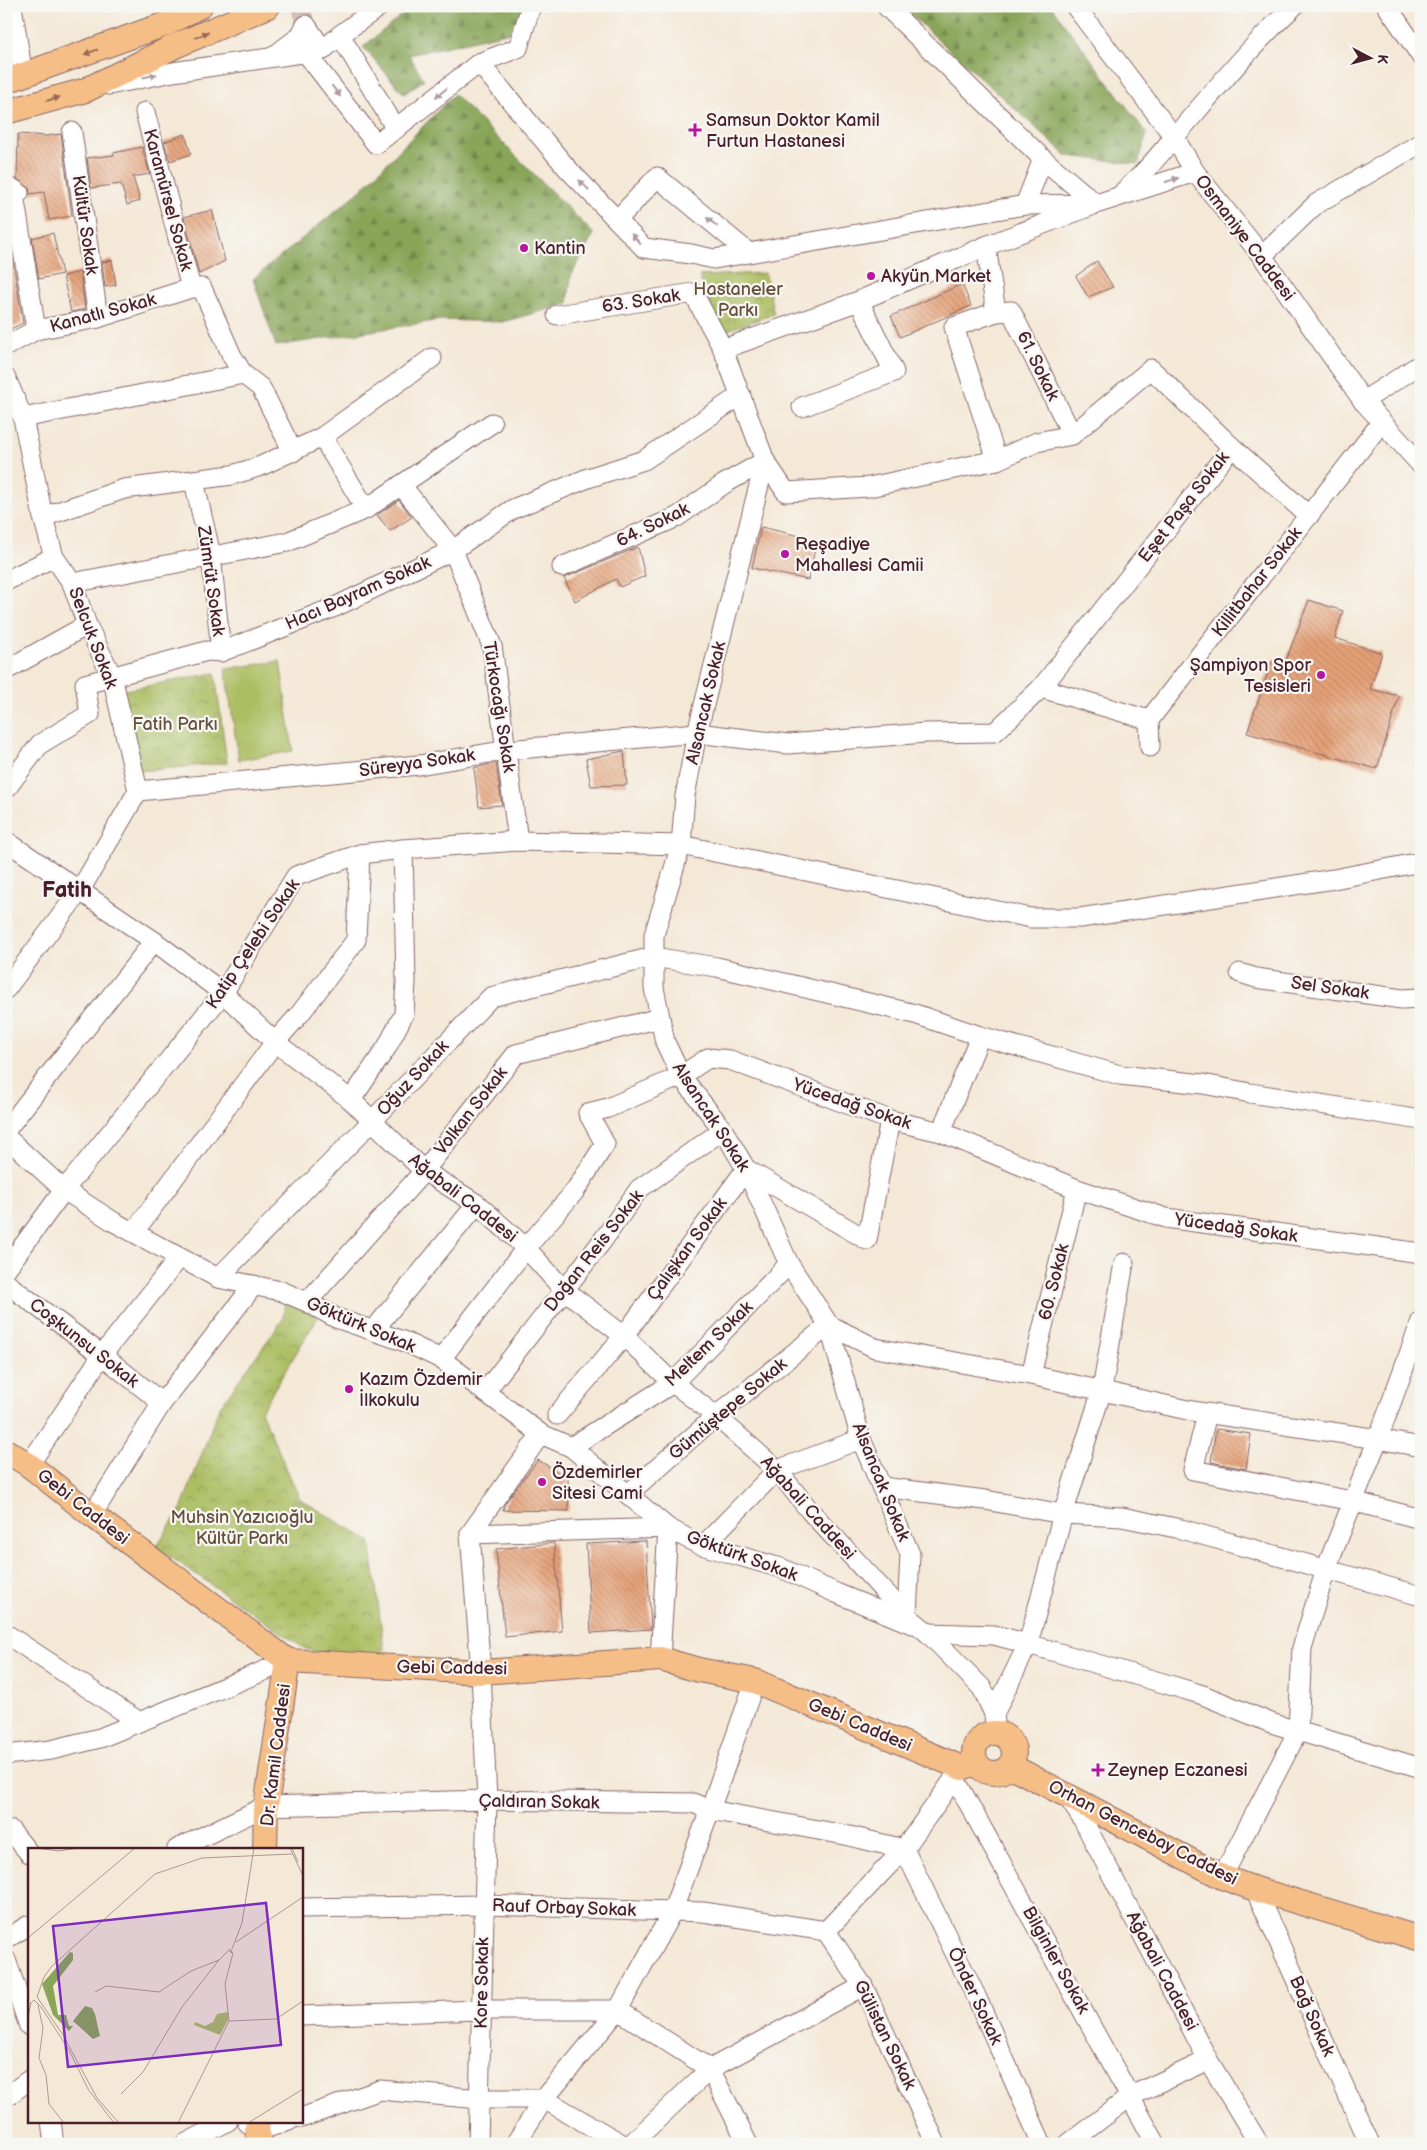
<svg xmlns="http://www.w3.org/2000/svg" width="1427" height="2150" font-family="'Balsamiq Sans',sans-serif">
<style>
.grass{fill:#abbe62;stroke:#7a6e46}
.forest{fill:url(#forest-firs);stroke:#696242}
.park{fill:url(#park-crowns);stroke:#7a6e46}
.building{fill:url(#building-back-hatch)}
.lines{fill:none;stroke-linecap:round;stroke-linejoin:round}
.minor-tunnel{stroke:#d2c0b4;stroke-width:19;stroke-dasharray:19 9;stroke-linecap:butt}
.minor-casing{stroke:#866567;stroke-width:21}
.major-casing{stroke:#866567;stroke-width:26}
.minor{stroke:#fff;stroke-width:19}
.major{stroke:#f6be87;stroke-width:24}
.oneway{fill:#976754}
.oneway2{fill:#ae9aa0}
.poi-dot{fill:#b5179e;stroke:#f6f6f2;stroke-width:2}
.labels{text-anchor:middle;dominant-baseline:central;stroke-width:4.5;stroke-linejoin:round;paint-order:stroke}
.poi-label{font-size:18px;fill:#4a1f2b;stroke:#f6f6f2;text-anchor:start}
.street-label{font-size:18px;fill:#4a1f2b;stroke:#f6f6f2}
.park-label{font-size:18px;fill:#674f3c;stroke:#f6f6f2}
.district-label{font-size:22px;font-weight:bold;fill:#4a1f2b;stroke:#f6f6f2}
.inset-road{fill:none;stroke:#b09892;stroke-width:1}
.view{fill:#7b2cbf;fill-opacity:0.15;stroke:#7b2cbf;stroke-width:2.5}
.inset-edge{fill:none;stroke:#4a1f2b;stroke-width:2.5}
</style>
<defs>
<pattern id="forest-firs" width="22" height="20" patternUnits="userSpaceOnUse" patternTransform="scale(1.25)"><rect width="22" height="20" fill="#88a558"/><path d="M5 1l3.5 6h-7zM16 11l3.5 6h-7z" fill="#718649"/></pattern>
<pattern id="park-crowns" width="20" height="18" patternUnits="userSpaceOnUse" patternTransform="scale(1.25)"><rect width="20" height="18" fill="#abbe62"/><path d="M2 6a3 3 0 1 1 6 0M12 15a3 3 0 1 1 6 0" fill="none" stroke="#8d9a51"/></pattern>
<pattern id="building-back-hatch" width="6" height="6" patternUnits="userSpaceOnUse" patternTransform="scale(1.25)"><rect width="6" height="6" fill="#e6a278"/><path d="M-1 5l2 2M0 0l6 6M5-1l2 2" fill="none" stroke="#bc8363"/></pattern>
</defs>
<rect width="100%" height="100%" fill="#f6f6f2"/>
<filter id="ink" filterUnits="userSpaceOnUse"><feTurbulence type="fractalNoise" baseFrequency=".02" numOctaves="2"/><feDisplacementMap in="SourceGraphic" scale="10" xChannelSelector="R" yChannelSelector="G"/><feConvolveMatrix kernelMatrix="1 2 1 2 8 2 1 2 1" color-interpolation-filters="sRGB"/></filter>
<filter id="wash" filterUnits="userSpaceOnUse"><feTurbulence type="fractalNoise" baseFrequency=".0096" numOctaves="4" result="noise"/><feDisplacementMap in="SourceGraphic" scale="20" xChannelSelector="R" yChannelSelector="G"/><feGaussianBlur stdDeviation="1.12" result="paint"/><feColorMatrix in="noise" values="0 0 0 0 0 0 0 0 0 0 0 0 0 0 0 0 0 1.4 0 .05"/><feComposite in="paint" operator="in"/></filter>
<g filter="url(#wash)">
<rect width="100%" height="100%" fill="#f4e8d6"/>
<polygon class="grass" points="280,661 293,751 239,760 225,669"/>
<g class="forest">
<polygon points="413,6 527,6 524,29 409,55 424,80 404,94 363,47"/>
<polygon points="901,6 1051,6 1147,134 1138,164 1067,156"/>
<polygon points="454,94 594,234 571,276 568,304 502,322 441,320 276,346 253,279 360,191"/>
</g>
<g class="park">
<polygon points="765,273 774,314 722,332 699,276"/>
<polygon points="215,673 227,763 139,771 120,691"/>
<polygon points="285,1300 318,1317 261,1411 300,1499 370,1541 385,1656 342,1658 305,1649 156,1547 182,1507 219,1408 283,1319"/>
</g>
<g id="blocks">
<g class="building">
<polygon points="18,134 46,136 61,134 72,216 49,220 44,192 30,194 29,188 17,179"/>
<polygon points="185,134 191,154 170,161 164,142"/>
<polygon points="142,147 150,174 133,177 140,201 127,205 121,184 91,188 87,158 114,155 113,153"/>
<polygon points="212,210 225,261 199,274 184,217"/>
<polygon points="53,233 62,274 39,279 32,238"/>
<polygon points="10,243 23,323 6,331 6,244"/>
<polygon points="112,260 116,285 105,287 102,262"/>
<polygon points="1097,261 1113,287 1088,297 1076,276"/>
<polygon points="80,272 85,309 71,312 63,276"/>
<polygon points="962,284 971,306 900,337 891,316"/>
<polygon points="399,500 412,517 390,531 377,515"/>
<polygon points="761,527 817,540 808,580 752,568"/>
<polygon points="638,547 645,576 620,587 616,579 575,601 564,578"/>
<polygon points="1309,600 1343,611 1335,638 1382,653 1370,689 1399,696 1377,769 1247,733 1272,661 1286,660"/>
<polygon points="624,751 627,785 591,786 586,759"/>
<polygon points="496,763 502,805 479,807 474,768"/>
<polygon points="1216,1429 1251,1434 1246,1469 1211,1462"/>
<polygon points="538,1460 568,1478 569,1511 503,1510 505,1503"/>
<polygon points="646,1541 651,1629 591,1633 586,1544"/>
<polygon points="554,1543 562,1631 505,1637 496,1549"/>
</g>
</g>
</g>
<g filter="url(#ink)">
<use href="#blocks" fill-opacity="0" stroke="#866567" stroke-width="1"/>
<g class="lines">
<polyline class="minor-tunnel" points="300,6 306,25"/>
<defs>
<g id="minor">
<polyline points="12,6 23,76"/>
<polyline points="886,6 1043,159 1096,204"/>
<polyline points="1075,6 1174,137 1195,172 1262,256 1363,401 1421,465"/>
<polyline points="1387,6 1421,56"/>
<polyline points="340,35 396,129"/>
<polyline points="306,53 376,144 479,63 518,48 531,6"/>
<polyline points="274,56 300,36 306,25 323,50"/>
<polyline points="479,63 567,168 644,248 691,254 714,259 1025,205 1096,204"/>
<polyline points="109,85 173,72 323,50 340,35 380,6"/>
<polyline points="145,112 191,288"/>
<polyline points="72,132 98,318"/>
<path d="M1124 191C1147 172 1159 154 1178 133 1216 89 1252 45 1294 6"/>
<polyline points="19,193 13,189 36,330"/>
<polyline points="1025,205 1043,159"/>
<polyline points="618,219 657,177 749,253"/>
<polyline points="986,246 996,312 954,327 997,460"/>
<polyline points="1262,256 1316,204 1421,143"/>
<polyline points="996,312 1011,311 1072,435"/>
<polyline points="557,315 693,293 723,349 765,461 697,733 685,796 681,845 654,935 654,988 665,1042 681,1076 723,1130 746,1169 789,1264 829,1325 861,1439 910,1554 907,1616 928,1633 982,1688 994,1714"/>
<polyline points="6,346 36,330 98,318 191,288 202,288 232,356 243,374 261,388 293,452"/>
<polyline points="723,349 859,301 986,246 1096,204 1195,172"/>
<polyline points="6,378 23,418 43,517 54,557 72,583 87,625 112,676 138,791 79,892 6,989"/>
<polyline points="1363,401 1421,364"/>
<polyline points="802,407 894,372 859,301"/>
<polyline points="23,418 243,374"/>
<polyline points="322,437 366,509 401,485 453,550 492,646 518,841"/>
<polyline points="1232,447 1309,516"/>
<polyline points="194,481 211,555 221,652"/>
<polyline points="401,485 492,423"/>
<polyline points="43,517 124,489 232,475 261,466 322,437 432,358"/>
<polyline points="562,567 677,517 724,484 765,461 786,492 869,487 997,460 1037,442 1072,435 1151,369 1232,447 1041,688"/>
<polyline points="6,581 54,557"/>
<polyline points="72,583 287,542 366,509"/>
<polyline points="6,670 87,625"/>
<polyline points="1150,747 1149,720 1381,423"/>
<polyline points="6,789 40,744 90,714 85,684 207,651 221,652 335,607 453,550 513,509 588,478 644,460 741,395"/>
<polyline points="138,791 419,765 507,750 697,733 788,744 925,733 995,732 1041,688 1149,720"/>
<polyline points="6,841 154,941 223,993 275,1042 351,1100 424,1171 477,1204 526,1248 563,1289 624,1336 673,1383 716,1416 777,1470 810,1511 907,1616"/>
<polyline points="1240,973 1256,978 1402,999 1421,998"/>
<polyline points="351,1100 387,1047 404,1014 406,982 403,849"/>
<polyline points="6,1130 154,941"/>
<polyline points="941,1132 980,1036"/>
<polyline points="6,1137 64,1190 114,1222 218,1278 281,1291 307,1302 336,1318 403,1341 441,1359 541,1434 571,1447 668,1528 698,1544 781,1568 836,1593 912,1624"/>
<polyline points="134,1232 275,1042 299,1015 356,940 360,854"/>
<polyline points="6,1269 64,1190 223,993 296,876 360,854 403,849 518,841 681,845 1031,918 1080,918 1334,879 1421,862"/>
<polyline points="218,1278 372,1121 491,997 653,957 717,967 915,1014 980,1036 1120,1075 1203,1084 1250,1093 1421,1120"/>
<polyline points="6,1283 102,1355 162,1403"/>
<polyline points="307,1302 424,1171 516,1054 660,1018"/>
<polyline points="373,1331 477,1204"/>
<polyline points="441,1359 526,1248 575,1191 605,1144 588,1113 608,1108 681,1076 708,1058 730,1060 890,1120 941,1132 1077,1189 1166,1218 1421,1253"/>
<polyline points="1031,1375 1077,1189"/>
<polyline points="485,1392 603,1240 639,1189 723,1130"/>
<polyline points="1207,1414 1193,1470 1352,1501 1421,1519"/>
<polyline points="557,1415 624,1336 746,1169 867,1240 890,1120"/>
<polyline points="571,1447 673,1383 789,1264"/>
<polyline points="29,1465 102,1355 179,1258"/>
<polyline points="882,1487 985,1500 1063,1514 1122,1517 1181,1529 1421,1596"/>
<polyline points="628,1494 716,1416 829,1325 875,1348 1031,1375 1192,1411 1378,1439 1421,1447"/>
<polyline points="92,1515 162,1403 254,1285"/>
<polyline points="470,1534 668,1528 660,1659"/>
<polyline points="704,1545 777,1470 861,1439"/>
<polyline points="928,1633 994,1635 1028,1644 1163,1683 1203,1695 1271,1723 1421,1768"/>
<polyline points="6,1634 138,1721"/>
<polyline points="996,1733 994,1714 1028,1644 1063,1514 1102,1390 1124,1263"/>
<polyline points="6,1755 51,1750 100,1738 288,1661"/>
<polyline points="954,1777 1156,2144"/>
<polyline points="1067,1796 1083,1820 1208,2060 1259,2144"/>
<polyline points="6,1833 11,1831 29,1853"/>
<polyline points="177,1849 266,1806 487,1800 693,1803 710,1810 845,1835 904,1849"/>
<polyline points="904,1849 976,1996 1042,2144"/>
<polyline points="1222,1877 1298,1731 1302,1648 1326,1569 1378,1439 1421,1321"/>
<polyline points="1255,1889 1370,2144"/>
<polyline points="301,1908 484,1905 703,1912 826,1931"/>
<polyline points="826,1931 863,1986 936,2144"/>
<polyline points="826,1931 904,1849 961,1769"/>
<polyline points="6,1939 29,1925"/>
<polyline points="6,1960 29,2026"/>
<polyline points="301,2016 481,2010 618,2010 710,2069 748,2144"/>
<polyline points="6,2097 29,2080"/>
<polyline points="301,2118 380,2090 480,2099 544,2099 622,2144"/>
<polyline points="51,2121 54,2144"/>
<polyline points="247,2122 257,2131 289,2121"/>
<polyline points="185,2144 228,2121"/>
<polyline points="478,2144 487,1800 481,1672 470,1534 541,1434"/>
<polyline points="515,2144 544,2099 618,2010 672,1912 710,1810 755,1681"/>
<polyline points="631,2144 710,2069 863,1986"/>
<polyline points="1068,2144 1131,2096 1208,2060"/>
</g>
<g id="major">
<polyline points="6,81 166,24 200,6"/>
<polyline points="6,112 86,90 175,46 268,6"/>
<polyline points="6,1451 29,1465 92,1515 288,1661 481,1672 660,1659 699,1670 755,1681 962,1768 975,1762"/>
<circle cx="994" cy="1753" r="20"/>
<polyline points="1011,1766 1222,1877 1255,1889 1421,1939"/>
<polyline points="265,1849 266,1806 288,1661"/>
<polyline points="258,2121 257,2131 261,2144"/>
</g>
</defs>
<use href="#minor" class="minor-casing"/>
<use href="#major" class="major-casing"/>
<use href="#minor" class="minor"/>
<use href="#major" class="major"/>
</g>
<defs><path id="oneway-solid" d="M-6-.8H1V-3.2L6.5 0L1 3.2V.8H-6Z" transform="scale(1.25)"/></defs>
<g class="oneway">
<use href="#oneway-solid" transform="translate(202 35) rotate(-23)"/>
<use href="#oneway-solid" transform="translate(91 52) rotate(160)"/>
<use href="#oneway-solid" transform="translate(53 99) rotate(-15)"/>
</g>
<g class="oneway2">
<use href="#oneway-solid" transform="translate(150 76) rotate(-12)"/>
<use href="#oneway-solid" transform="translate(336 91) rotate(52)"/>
<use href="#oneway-solid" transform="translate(441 93) rotate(141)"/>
<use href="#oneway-solid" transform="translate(1172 180) rotate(-18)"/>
<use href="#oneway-solid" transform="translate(584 185) rotate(-135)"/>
<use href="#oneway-solid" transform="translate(712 222) rotate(-141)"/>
<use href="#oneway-solid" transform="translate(636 239) rotate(-132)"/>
</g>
</g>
<g class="poi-dot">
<path d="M692.5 122.5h5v5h5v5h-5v5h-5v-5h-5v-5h5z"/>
<circle cx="524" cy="248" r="5"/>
<circle cx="871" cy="276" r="5"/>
<circle cx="785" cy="554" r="5"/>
<circle cx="1321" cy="675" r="5"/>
<circle cx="349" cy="1389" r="5"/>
<circle cx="542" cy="1482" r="5"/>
<path d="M1095.5 1762.5h5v5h5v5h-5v5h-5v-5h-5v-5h5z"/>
</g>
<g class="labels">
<g class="poi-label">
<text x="706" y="120">Samsun Doktor Kamil<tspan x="706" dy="21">Furtun Hastanesi</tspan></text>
<text x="534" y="248">Kantin</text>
<text x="881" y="276">Akyün Market</text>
<text x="795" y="544">Reşadiye<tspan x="795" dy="21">Mahallesi Camii</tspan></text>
<text x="1311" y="665" text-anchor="end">Şampiyon Spor<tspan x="1311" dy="21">Tesisleri</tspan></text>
<text x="359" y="1379">Kazım Özdemir<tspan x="359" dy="21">İlkokulu</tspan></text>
<text x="552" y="1472">Özdemirler<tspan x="552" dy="21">Sitesi Cami</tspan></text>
<text x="1108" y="1770">Zeynep Eczanesi</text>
</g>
<g class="street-label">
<text transform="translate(168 200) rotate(75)">Karamürsel Sokak</text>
<text transform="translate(85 225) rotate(82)">Kültür Sokak</text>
<text transform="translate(1245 238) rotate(53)">Osmaniye Caddesi</text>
<text transform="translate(641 301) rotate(-9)">63. Sokak</text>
<text transform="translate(103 313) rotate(-15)">Kanatlı Sokak</text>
<text transform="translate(1038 366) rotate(64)">61. Sokak</text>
<text transform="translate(1184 507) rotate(-52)">Eşet Paşa Sokak</text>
<text transform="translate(653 525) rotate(-26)">64. Sokak</text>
<text transform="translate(211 581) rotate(82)">Zümrüt Sokak</text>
<text transform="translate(1257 582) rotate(-52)">Killitbahar Sokak</text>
<text transform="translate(358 593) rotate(-24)">Hacı Bayram Sokak</text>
<text transform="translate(93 638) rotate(69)">Selcuk Sokak</text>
<text transform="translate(706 703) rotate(-77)">Alsancak Sokak</text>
<text transform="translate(499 707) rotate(81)">Türkocağı Sokak</text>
<text transform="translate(417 763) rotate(-8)">Süreyya Sokak</text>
<text transform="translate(253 944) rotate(-56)">Katip Çelebi Sokak</text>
<text transform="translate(1330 988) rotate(8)">Sel Sokak</text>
<text transform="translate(413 1078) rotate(-47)">Oğuz Sokak</text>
<text transform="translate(852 1104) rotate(19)">Yücedağ Sokak</text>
<text transform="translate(471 1111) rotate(-52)">Volkan Sokak</text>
<text transform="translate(711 1117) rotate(57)">Alsancak Sokak</text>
<text transform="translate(463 1198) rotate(38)">Ağabali Caddesi</text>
<text transform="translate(1236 1228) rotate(8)">Yücedağ Sokak</text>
<text transform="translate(687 1249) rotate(-54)">Çalışkan Sokak</text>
<text transform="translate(594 1251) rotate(-52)">Doğan Reis Sokak</text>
<text transform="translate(1054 1282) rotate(-76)">60. Sokak</text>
<text transform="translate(361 1325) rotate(23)">Göktürk Sokak</text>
<text transform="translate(84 1343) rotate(38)">Coşkunsu Sokak</text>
<text transform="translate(709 1344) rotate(-44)">Meltem Sokak</text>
<text transform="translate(728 1409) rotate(-40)">Gümüştepe Sokak</text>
<text transform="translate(881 1482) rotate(68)">Alsancak Sokak</text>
<text transform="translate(83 1507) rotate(38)">Gebi Caddesi</text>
<text transform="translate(808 1508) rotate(48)">Ağabali Caddesi</text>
<text transform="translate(742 1556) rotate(20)">Göktürk Sokak</text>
<text transform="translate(452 1668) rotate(1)">Gebi Caddesi</text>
<text transform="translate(860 1725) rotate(23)">Gebi Caddesi</text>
<text transform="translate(276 1755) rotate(-83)">Dr. Kamil Caddesi</text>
<text transform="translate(539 1802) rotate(1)">Çaldıran Sokak</text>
<text transform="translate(1143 1833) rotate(27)">Orhan Gencebay Caddesi</text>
<text transform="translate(564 1908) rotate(2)">Rauf Orbay Sokak</text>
<text transform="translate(1056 1960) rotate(61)">Bilginler Sokak</text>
<text transform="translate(1162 1971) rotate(62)">Ağabali Caddesi</text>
<text transform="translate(482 1983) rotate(-89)">Kore Sokak</text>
<text transform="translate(975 1996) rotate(65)">Önder Sokak</text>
<text transform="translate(1312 2016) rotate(66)">Bağ Sokak</text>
<text transform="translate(885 2035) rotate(64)">Gülistan Sokak</text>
</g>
<g class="park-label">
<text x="738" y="289">Hastaneler<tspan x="738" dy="21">Parkı</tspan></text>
<text x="175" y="724">Fatih Parkı</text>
<text x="242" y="1517">Muhsin Yazıcıoğlu<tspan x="242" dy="21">Kültür Parkı</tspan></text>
</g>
<g class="district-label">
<text x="67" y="890">Fatih</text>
</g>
</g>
<g transform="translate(28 1848)">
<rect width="275" height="275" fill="#f4e8d6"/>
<path d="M42 104 45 105V112L25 138 30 167H38L41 178H45L41 183 25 167 14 136ZM57 158 64 160 67 166 72 188 65 191 45 173Z" fill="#88a558"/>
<path d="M200 164V172L192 187 166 177 167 174 177 178 185 174 189 166Z" fill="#abbe62"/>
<path class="inset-road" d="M8 0 31 3 50 0M262 0 275 28M264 0 270 14M0 90 107 0M208 94 275 49M204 101 214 75 226 0M67 144 78 138 131 144 163 123 191 112 201 102M9 149 16 129 24 118 127 26 174 10 264 6M9 149 35 187 69 250 91 275M3 155 6 152 13 159 41 202 60 241 86 275M10 157 15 180 11 210 18 227 21 256 36 275M0 170 3 154M201 173 248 171 275 153M93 246 115 224 154 159 191 112M150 275 201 173 197 136 205 105 202 104V101L204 104M220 275 275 241"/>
<path class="view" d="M238 55 253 197 40 219 25 78Z"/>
<rect width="275" height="275" class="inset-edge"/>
</g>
<rect width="1427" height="2150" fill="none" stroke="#f6f6f2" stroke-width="25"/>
<g transform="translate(1370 58) rotate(96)" stroke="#f6f6f2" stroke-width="4" paint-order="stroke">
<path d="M0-4L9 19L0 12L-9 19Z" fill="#4a1f2b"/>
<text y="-8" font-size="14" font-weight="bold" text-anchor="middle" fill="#4a1f2b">K</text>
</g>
</svg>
